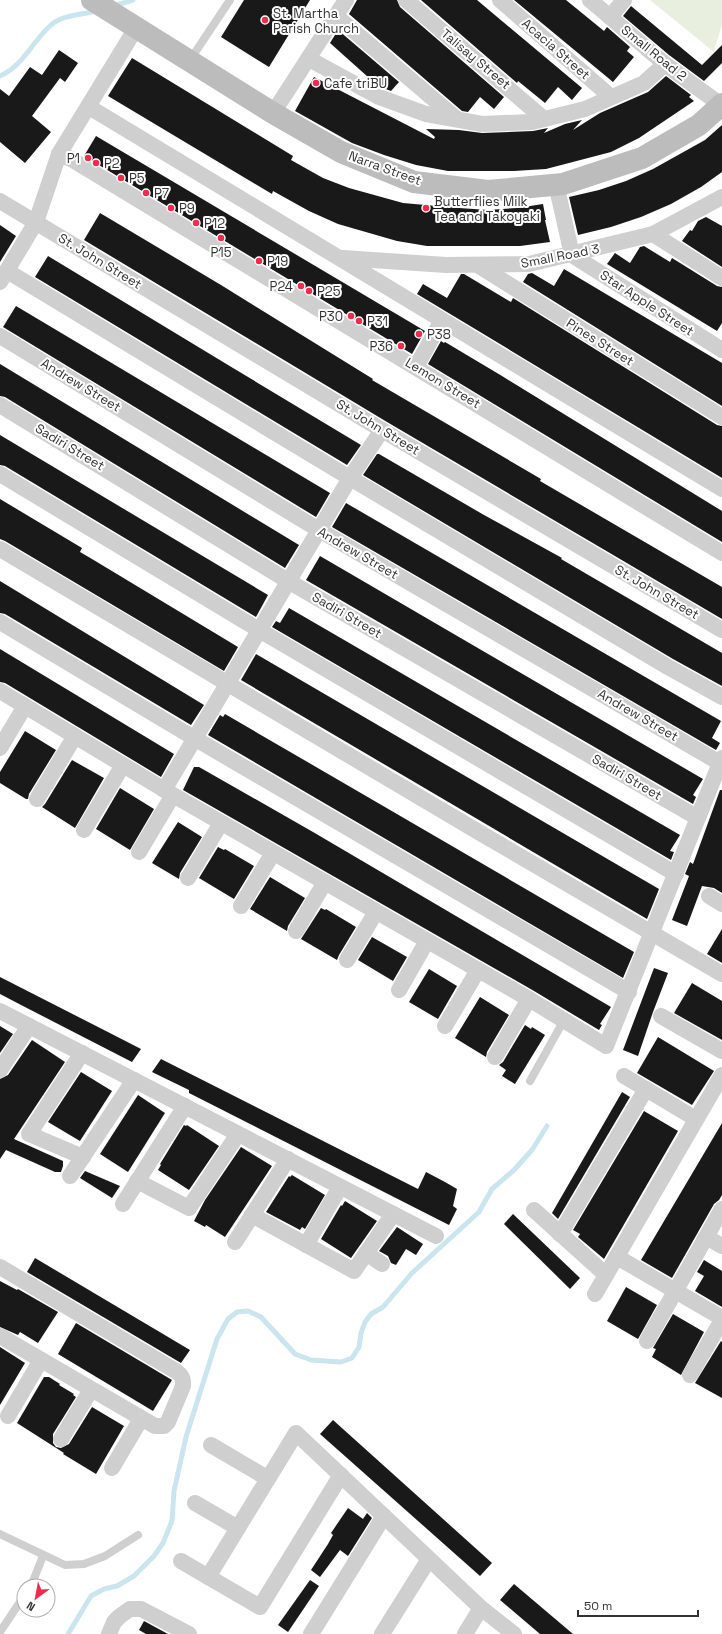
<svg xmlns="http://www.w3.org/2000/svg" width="722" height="1634" font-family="'Space Grotesk',sans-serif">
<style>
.green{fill:#e9efdf}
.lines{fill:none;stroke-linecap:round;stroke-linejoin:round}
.stream{stroke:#cbe5ef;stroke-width:5}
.building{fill:#191919}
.lane{stroke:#cfcfcf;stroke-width:8}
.street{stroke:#cfcfcf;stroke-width:16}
.secondary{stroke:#bcbcbc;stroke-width:22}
.poi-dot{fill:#f02c4e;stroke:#fff;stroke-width:1.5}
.labels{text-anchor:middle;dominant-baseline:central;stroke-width:4;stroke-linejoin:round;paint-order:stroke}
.poi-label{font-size:13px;fill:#323232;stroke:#fff;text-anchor:start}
.street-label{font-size:13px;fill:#323232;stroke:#fff}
</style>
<rect width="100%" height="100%" fill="#fff"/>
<polygon class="green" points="650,0 722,0 722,24 714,52"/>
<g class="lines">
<g class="stream">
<polyline points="113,6 133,0"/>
<path d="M0 76C23 66 32 42 50 26 61 15 81 15 96 11"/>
<polyline points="68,1634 91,1596 104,1589 117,1586 134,1576 154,1556 163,1543 172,1521 174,1491 186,1437 217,1339 228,1319 237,1312 248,1311 261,1317 295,1354 311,1360 341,1362 352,1358 359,1347 361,1333 365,1322 371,1314 383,1307 412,1273 479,1212 492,1189 514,1170 532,1150 547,1126"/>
</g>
</g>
<g class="building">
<polygon points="244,0 310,0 269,67 221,37"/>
<polygon points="357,0 397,0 400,7 504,97 494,109 480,97 468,112 462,111 349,14"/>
<polygon points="421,0 477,0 582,88 572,100 558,87 545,103 518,81 517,83"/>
<polygon points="514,0 566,0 604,31 607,27 630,47 627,51 634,57 613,82"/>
<polygon points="631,6 702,65 722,45 722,63 704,81 669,55 623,16"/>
<polygon points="338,30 399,82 391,91 378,86 330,43"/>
<polygon points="59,50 78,63 65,82 60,78 32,116 51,132 25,163 0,142 0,89 9,96 30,67 42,75"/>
<polygon points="132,58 293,156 291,160 323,178 349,188 403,203 459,208 488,210 517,208 543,204 546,220 545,220 550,242 520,246 427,246 397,241 338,224 309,211 273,191 272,194 108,96"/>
<polygon points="666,76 691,95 689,97 694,101 639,138 611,152 546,169 514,171 448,171 416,165 384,155 352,143 295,111 314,77 434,139 435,137 426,129 459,130 482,133 533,131 548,128 544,133 565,124 582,120 573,130 600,113 648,92"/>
<polygon points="722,125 722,172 701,187 671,204 641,217 611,227 578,235 569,197 599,190 626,181 653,169 705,140"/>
<polygon points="96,136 425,331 412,354 84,156"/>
<polygon points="100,213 221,285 373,379 372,380 541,479 540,481 722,587 722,619 387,422 84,240"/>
<polygon points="706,217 722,226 722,267 682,241 690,230 692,231 698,221"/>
<polygon points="0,225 16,236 0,262"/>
<polygon points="644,246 670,262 672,258 717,286 722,287 722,323 717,331 607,264 615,253 630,263 640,247"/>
<polygon points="48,256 233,368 361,445 347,465 35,277"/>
<polygon points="564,269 722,363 722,406 523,282 528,274 532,273 554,286"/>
<polygon points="461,274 464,274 511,302 513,298 717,425 722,426 722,478 417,294 423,284 447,298"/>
<polygon points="16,306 330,493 316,517 3,327"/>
<polygon points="441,341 444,343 445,342 502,376 722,511 722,542 428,364"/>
<polygon points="0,364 299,545 285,568 5,397 0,396"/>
<polygon points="0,435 268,595 256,617 5,466 0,465"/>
<polygon points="377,454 379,454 484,515 562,558 561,559 722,653 722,686 673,659 363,475"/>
<polygon points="0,499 82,548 80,552 92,559 238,647 224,671 5,541 0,539"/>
<polygon points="346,503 721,721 712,738 720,743 716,750 332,527"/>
<polygon points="320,556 703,779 693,795 696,797 693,804 306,580"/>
<polygon points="0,581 204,705 191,725 5,614 0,613"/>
<polygon points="289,608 680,835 670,851 674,852 671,860 272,627 276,621 280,623"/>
<polygon points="0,649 174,754 161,777 5,683 0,682"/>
<polygon points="256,654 659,889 647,919 241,680"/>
<polygon points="225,714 634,952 623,978 208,735 220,715 223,717"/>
<polygon points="25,731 56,750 29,794 28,799 26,799 0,783 0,772"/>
<polygon points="72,760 104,778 75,828 42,807 45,804"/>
<polygon points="194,767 199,767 313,832 611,1007 600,1024 602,1025 599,1030 534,991 183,790"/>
<polygon points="120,788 154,809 130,850 96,829"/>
<polygon points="720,790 722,790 722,893 714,888 702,886 687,926 672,920 689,876 685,874 690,862 693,864"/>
<polygon points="178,822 202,837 180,873 179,879 152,863"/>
<polygon points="218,847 224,850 225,849 254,866 234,899 199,878"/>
<polygon points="270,877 305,898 288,926 287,931 250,909"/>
<polygon points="321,908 325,910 326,909 356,927 339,955 337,960 301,939"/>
<polygon points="722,929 722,963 707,954"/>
<polygon points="372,937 407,957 393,981 358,960"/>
<polygon points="654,968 668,973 653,1012 638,1056 623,1050"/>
<polygon points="429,969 457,986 438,1019 409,1002"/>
<polygon points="0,977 102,1029 141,1049 132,1062 23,1006 0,994"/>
<polygon points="692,983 722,1001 722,1040 674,1013"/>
<polygon points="480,997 509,1015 487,1052 486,1057 455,1038"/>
<polygon points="525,1025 531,1029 532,1027 545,1035 515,1084 502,1076 506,1070 499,1065 503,1062"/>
<polygon points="0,1026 13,1034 0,1053"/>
<polygon points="658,1037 714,1071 692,1105 637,1073"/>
<polygon points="32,1040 65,1062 14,1139 63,1161 63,1166 61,1172 55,1172 6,1150 0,1159 0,1079 8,1075"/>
<polygon points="161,1059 418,1189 426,1172 445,1182 457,1189 453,1206 457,1209 449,1225 189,1093 189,1090 152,1072"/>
<polygon points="81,1072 112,1091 80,1141 48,1122"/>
<polygon points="622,1092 630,1097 558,1219 552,1213"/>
<polygon points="138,1095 165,1113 128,1172 100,1154"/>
<polygon points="644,1111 678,1131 604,1259 578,1237 580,1234 573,1230"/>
<polygon points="722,1123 722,1195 719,1200 714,1204 672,1278 641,1260"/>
<polygon points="184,1125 186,1126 187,1125 219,1146 189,1190 158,1170 161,1165 160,1164"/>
<polygon points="241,1147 272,1166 225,1237 206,1225 205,1227 194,1221 205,1200"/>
<polygon points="85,1171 120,1186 112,1198 80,1178"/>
<polygon points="292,1175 325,1195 305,1229 302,1227 300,1230 266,1212 289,1176 290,1177"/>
<polygon points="345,1201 377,1221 351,1258 321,1239 341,1205 342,1206"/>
<polygon points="513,1214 580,1278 570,1289 504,1224"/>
<polygon points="397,1227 423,1244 416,1255 406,1249 396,1265 391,1263 388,1256 379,1251"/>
<polygon points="35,1258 190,1350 181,1363 27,1272"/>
<polygon points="704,1260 722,1271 722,1307 695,1291 704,1276 697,1272"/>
<polygon points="0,1281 17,1290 18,1289 58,1312 38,1343 20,1332 18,1335 0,1327"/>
<polygon points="626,1287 657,1305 638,1339 607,1321"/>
<polygon points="673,1314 704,1332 681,1375 652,1357 656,1349 653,1348"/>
<polygon points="76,1323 172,1380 153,1411 58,1354"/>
<polygon points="721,1341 722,1342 722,1398 695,1383"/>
<polygon points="0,1347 25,1363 0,1405"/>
<polygon points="44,1377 49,1377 60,1384 59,1385 74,1394 73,1395 76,1397 53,1434 53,1443 56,1447 61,1448 69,1444 92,1407 124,1426 96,1474 63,1454 64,1453 17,1423"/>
<polygon points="333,1420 492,1563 480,1576 320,1434"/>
<polygon points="348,1508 363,1519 367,1513 372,1518 348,1556 340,1550 320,1577 311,1570 328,1544 333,1535 331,1533"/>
<polygon points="310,1580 319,1586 288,1632 278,1625"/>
<polygon points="514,1584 573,1634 540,1634 500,1600"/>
<polygon points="144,1621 168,1634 146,1634 139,1630"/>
</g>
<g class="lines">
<g class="lane">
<polyline points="190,60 230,0"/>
<polyline points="530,1081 564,1020"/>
<polyline points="0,1534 65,1565 84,1564 105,1556 138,1535"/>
<polyline points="31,1586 43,1556"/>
<polyline points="0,1632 24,1596"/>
</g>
<g class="street">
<polyline points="406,0 544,119"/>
<polyline points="500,0 611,97"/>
<polyline points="590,0 665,64 721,105"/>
<polyline points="336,16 457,119"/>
<polyline points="610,17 624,0"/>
<polyline points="309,59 379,97 426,114 482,124 532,122 585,109 644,83 665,64"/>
<polyline points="89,107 722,489"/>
<polyline points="273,113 346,0"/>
<polyline points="59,154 71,159 722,553"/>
<polyline points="556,184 572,255 722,350"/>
<polyline points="0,201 382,430 722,630"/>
<polyline points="653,234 722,278"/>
<polyline points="343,258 446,265 529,264 653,234 722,197"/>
<polyline points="479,266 722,417"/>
<polyline points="7,271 350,478 668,667 722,697"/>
<polyline points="0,282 36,222 59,154 136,28"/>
<polyline points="0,336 319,530 720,763"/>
<polyline points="416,367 442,320"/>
<polyline points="0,405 288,581 698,818"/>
<polyline points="0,474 259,630 676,874"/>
<polyline points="0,549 482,834 722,974"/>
<polyline points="0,622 194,738 629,992"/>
<polyline points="0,691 173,795 529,999 606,1046 722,758"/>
<polyline points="0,748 25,706"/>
<polyline points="164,790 350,478 382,430"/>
<polyline points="37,799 75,736"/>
<polyline points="84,830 123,765"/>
<polyline points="139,852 173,795"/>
<polyline points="188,878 221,823"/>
<polyline points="709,896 722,904"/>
<polyline points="241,906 273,853"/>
<polyline points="296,931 325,882"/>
<polyline points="347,960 376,912"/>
<polyline points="399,990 427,941"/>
<polyline points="0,1011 436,1236"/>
<polyline points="661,1016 722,1051"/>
<polyline points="445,1026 478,970"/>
<polyline points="82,1053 29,1134 83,1157"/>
<polyline points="495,1057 529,999"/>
<polyline points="0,1070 29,1026"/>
<polyline points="624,1076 696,1119"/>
<polyline points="70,1176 134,1080"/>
<polyline points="137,1181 189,1208 238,1134"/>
<polyline points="123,1204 185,1106"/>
<polyline points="534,1210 606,1275"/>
<polyline points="252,1215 354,1271 393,1214"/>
<polyline points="560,1234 646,1089"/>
<polyline points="706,1237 722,1246"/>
<polyline points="235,1242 288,1159"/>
<polyline points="306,1245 340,1187"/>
<polyline points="366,1253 382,1264"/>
<polyline points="617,1257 722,1318"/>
<path d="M0 1267 174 1370C181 1374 184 1378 183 1386L168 1422 164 1426H155L0 1336"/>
<polyline points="595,1294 722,1075"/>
<polyline points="647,1341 722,1209"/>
<polyline points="690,1375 722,1320"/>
<polyline points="8,1416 41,1360"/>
<polyline points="61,1439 91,1390"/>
<polyline points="211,1445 267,1478"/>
<polyline points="112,1468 141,1419"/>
<polyline points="195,1503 238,1528"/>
<polyline points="181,1561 260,1607 341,1475"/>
<polyline points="208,1577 296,1433 481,1608 514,1634"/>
<polyline points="109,1634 114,1622 120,1616 130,1609 141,1609 189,1634"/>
<polyline points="311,1634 384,1516"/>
<polyline points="382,1634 429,1559"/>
<polyline points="465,1634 481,1608"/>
</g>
<polyline class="secondary" points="92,0 273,113 341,152 414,182 488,191 563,184 642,158 699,125 722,104"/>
</g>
<g class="poi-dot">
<circle cx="265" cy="20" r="4"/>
<circle cx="316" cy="83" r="4"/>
<circle cx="88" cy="158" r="4"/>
<circle cx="96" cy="163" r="4"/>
<circle cx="121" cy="178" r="4"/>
<circle cx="146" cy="193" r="4"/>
<circle cx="171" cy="208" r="4"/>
<circle cx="426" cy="208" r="4"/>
<circle cx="196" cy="223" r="4"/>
<circle cx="221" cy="238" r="4"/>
<circle cx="259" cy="261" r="4"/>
<circle cx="301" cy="286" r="4"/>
<circle cx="309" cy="291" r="4"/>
<circle cx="351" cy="316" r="4"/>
<circle cx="359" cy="321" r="4"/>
<circle cx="419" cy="334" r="4"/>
<circle cx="401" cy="346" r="4"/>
</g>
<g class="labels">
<g class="poi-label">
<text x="273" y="13">St. Martha<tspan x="273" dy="15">Parish Church</tspan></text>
<text x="324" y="83">Cafe triBU</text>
<text x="80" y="158" text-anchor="end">P1</text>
<text x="104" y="163">P2</text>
<text x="129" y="178">P5</text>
<text x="154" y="193">P7</text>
<text x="434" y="201">Butterflies Milk<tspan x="434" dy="15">Tea and Takoyaki</tspan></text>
<text x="179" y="208">P9</text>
<text x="204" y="223">P12</text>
<text x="221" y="252" text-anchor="middle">P15</text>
<text x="267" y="261">P19</text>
<text x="293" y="286" text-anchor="end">P24</text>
<text x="317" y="291">P25</text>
<text x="343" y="316" text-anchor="end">P30</text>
<text x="367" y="321">P31</text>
<text x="427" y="334">P38</text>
<text x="393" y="346" text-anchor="end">P36</text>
</g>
<g class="street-label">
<text transform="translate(556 49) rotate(41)">Acacia Street</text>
<text transform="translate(654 53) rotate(39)">Small Road 2</text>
<text transform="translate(476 59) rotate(40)">Talisay Street</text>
<text transform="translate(385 168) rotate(20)">Narra Street</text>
<text transform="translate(560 256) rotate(-11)">Small Road 3</text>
<text transform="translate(100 261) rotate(31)">St. John Street</text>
<text transform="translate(647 303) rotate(33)">Star Apple Street</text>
<text transform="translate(600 342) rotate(32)">Pines Street</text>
<text transform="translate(443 383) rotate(31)">Lemon Street</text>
<text transform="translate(81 385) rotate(31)">Andrew Street</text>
<text transform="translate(378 427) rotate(31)">St. John Street</text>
<text transform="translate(70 447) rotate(31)">Sadiri Street</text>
<text transform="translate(358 553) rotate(30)">Andrew Street</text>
<text transform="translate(657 592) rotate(30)">St. John Street</text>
<text transform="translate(347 615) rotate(30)">Sadiri Street</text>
<text transform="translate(638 715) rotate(30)">Andrew Street</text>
<text transform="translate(627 777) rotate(30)">Sadiri Street</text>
</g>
</g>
<g transform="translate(36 1598) rotate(212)"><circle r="19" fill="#ffffff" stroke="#adadad"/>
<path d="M0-3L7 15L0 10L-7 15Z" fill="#f02c4e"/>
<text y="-6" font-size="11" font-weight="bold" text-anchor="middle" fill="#323232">N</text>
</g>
<path d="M578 1610v6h120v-6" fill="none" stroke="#323232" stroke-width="2"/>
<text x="584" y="1610" font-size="12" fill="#323232" stroke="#ffffff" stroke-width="3" paint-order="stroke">50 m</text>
</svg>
